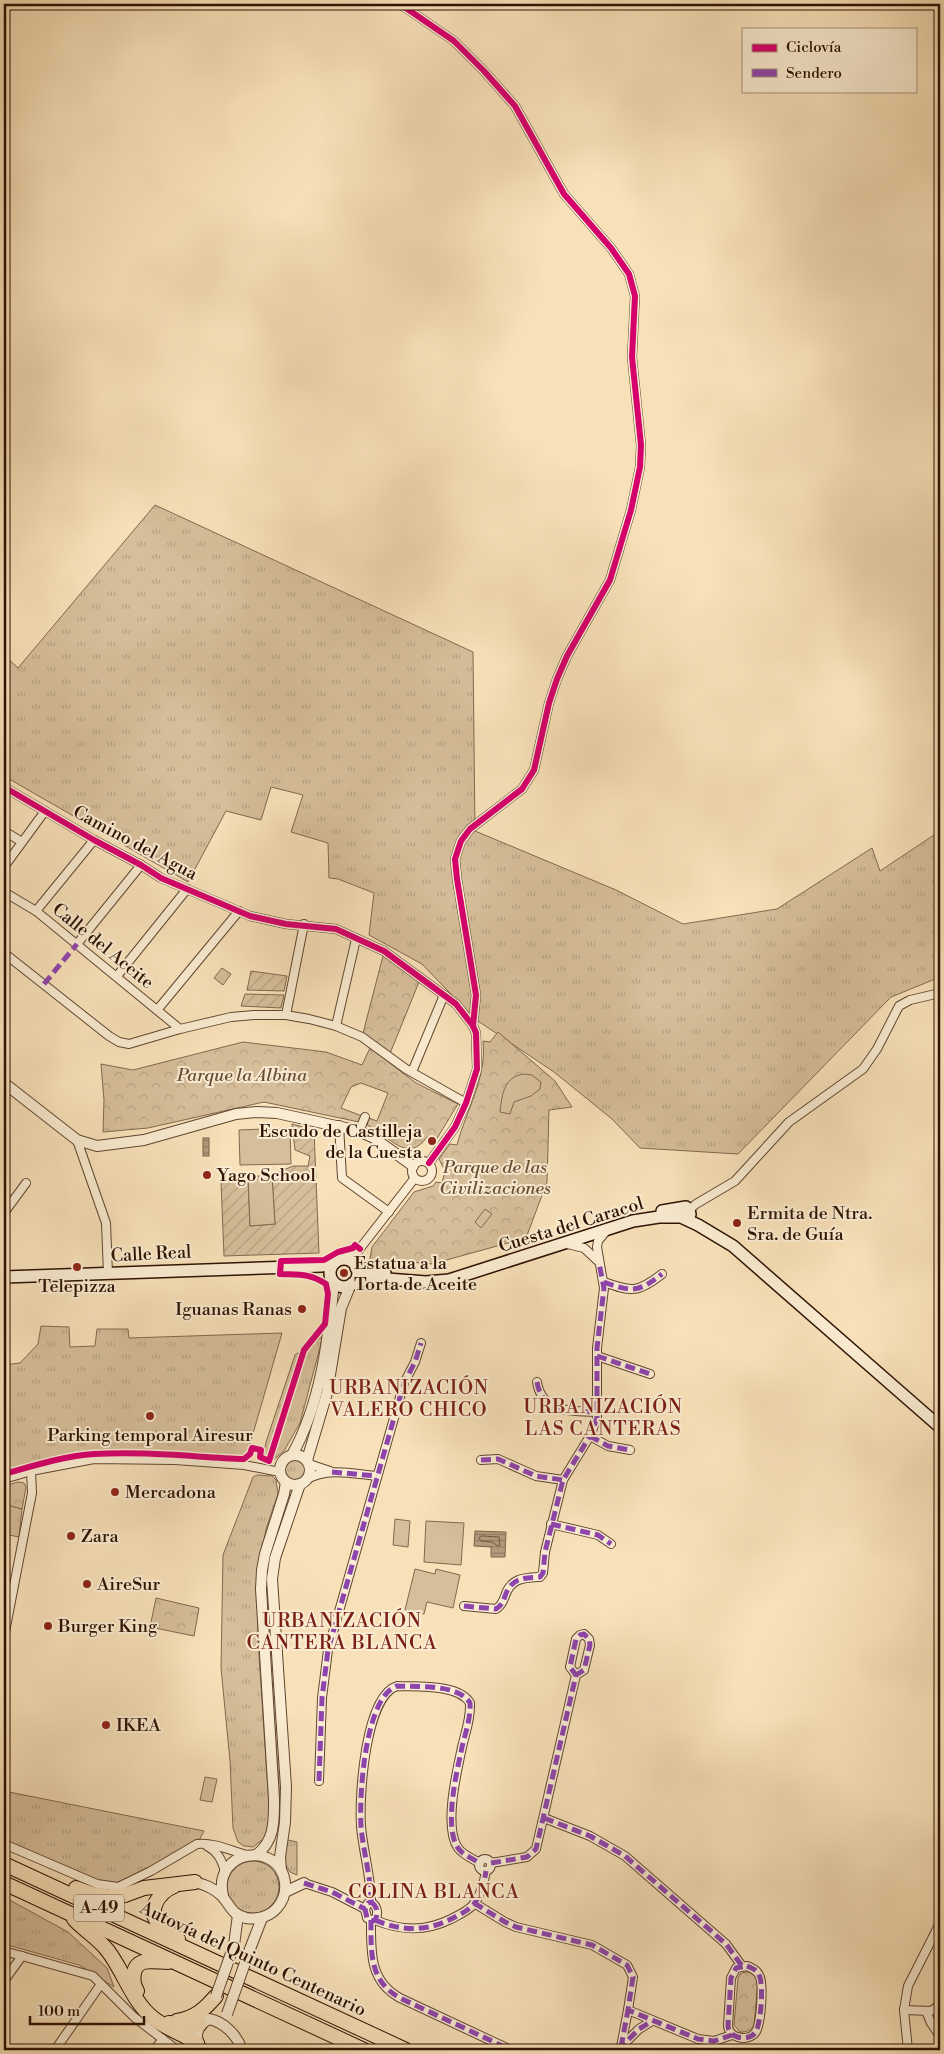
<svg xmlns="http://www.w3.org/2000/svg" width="944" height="2054" font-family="'Libre Bodoni',serif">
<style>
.grass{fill:url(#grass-tufts);stroke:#82684e}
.park{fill:url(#park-crowns);stroke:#82684e}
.garden{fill:url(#garden-furrows);stroke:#82684e}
.pitch{fill:#d6be9a;stroke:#82684e}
.water{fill:url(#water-rules);stroke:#7e634b}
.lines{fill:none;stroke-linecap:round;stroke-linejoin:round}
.shore{stroke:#70563e;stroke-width:1}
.minor-casing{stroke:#604530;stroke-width:10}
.tertiary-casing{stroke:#604530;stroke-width:12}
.secondary-casing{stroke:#2e1102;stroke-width:14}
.motorway-casing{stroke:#2e1102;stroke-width:16}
.minor{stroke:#faecd2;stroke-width:8}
.tertiary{stroke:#faecd2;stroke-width:10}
.secondary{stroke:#faecd2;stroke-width:11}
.motorway{stroke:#f8e1b9;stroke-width:14}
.tertiary-bridge-casing{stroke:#604530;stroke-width:12;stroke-linecap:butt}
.tertiary-bridge{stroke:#faecd2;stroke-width:10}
.quiet{stroke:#8e44ad;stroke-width:5;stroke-dasharray:10 5;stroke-linecap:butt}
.cycleway-casing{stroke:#faecd2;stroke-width:9}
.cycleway{stroke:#d6006c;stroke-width:6}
.poi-dot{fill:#8f2418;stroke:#faecd2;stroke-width:2}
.labels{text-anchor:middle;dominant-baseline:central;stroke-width:4;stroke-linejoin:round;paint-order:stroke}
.shield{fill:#faecd2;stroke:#6b5340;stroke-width:1}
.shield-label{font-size:16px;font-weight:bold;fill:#2e1102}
.street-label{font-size:18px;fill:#2e1102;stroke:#faecd2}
.park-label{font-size:18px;font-style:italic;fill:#694e37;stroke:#faecd2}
.poi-label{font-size:18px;fill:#2e1102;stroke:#faecd2;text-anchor:start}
.neighbourhood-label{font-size:19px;letter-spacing:1px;fill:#7a1f14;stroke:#faecd2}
</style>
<defs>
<pattern id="grass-tufts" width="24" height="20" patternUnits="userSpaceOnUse" patternTransform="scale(1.25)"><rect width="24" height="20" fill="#d6be9a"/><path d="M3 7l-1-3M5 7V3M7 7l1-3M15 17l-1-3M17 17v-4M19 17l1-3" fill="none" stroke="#b8a283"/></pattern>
<pattern id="park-crowns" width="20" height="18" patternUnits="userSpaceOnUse" patternTransform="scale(1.25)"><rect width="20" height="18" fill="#d6be9a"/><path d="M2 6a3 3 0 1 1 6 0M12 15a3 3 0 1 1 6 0" fill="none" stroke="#b8a283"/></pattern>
<pattern id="garden-furrows" width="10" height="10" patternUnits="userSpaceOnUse" patternTransform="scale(1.25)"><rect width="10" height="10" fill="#d6be9a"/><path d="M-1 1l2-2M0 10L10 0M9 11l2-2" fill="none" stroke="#b8a283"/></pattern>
<pattern id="water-rules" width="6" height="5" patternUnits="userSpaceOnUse" patternTransform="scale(1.25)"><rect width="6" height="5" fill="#b39a7b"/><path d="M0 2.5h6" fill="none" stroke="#927c63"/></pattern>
</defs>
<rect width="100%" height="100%" fill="#f8e1b9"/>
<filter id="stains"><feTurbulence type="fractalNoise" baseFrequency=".004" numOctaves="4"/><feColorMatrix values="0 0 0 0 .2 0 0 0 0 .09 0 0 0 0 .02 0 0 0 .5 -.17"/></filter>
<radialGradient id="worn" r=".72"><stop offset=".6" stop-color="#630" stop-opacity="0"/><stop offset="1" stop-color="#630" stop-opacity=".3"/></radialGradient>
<g class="grass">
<polygon points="155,505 473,652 475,831 616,890 683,924 777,909 872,848 880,871 940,831 940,977 891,997 738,1154 640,1148 612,1119 554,1072 475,1019 422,964 369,935 374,893 338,879 329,878 328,843 291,832 303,795 271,787 261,820 226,811 188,882 4,776 4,655 18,668"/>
<polygon points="41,1326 69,1327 70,1347 95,1346 97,1329 128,1329 129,1338 282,1333 244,1465 94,1459 4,1479 4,1365 20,1363 38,1344"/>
<polygon points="323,1336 300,1423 284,1451 272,1461 263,1458 266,1442 295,1355"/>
<circle cx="295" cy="1469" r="11"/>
<polygon points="257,1475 272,1476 276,1480 278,1494 266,1529 257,1578 258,1640 270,1822 266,1837 253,1847 244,1846 238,1842 233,1828 230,1761 221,1668 223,1555 253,1477"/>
<path d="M285 1503 288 1504 274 1549 281 1772 280 1827 278 1826 280 1808 278 1774 265 1587C267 1558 277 1531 285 1503Z"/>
<polygon points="4,1504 22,1509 19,1537 4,1534"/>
<polygon points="4,1791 204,1831 197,1844 118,1887 97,1884 4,1844"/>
<polygon points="288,1840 297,1842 297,1875 290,1872 283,1860"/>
<circle cx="253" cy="1887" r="26"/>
<polygon points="4,1897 68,1932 107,1968 114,1987 79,1965 4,1944"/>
</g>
<g class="park">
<polygon points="384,952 421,977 389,1056 362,1037"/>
<polygon points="222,968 231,974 223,985 214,978"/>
<path d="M498 1032 555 1081 572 1107 549 1110 547 1182 526 1238 432 1264 388 1260 378 1265 369 1264 372 1247 414 1192 433 1186 436 1182 442 1183 445 1171 439 1159 450 1144 457 1145C466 1110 487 1079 483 1041L490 1042Z"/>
<path d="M243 1042 326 1052 362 1065 370 1048 416 1083 458 1104 436 1140 427 1137C407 1165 389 1135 367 1125L369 1118 377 1121 388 1093 361 1083 351 1087 341 1108 362 1116 359 1122 264 1102 148 1128 103 1132 104 1100 101 1064 133 1070Z"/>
<polygon points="18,1482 24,1483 26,1487 22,1509 4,1504 4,1486"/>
<polygon points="156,1598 199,1608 194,1636 150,1627"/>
<path d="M745 1972C752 1972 755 1975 758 1981L754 2025C750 2031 747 2032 740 2032L734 2025 738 1978 740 1974Z"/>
</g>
<g class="garden">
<polygon points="251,971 287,976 284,991 247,990"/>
<polygon points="245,994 284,995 281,1008 241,1006"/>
<polygon points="292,1124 314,1130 319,1253 224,1256 221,1182 248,1177 250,1226 275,1224 272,1175 293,1166 308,1166 310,1156 295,1150"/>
</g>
<g class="pitch">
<path d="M525 1074 532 1075 541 1082 540 1089 531 1096 514 1102 510 1114 500 1112C502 1094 504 1076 525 1074Z"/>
<polygon points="290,1128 291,1164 240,1165 239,1130"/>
<polygon points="272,1175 275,1224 250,1226 248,1177"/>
<polygon points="485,1209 492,1214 481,1228 475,1222"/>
<polygon points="395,1519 410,1521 408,1547 393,1545"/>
<polygon points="426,1521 464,1523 461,1565 424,1562"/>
<polygon points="415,1569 435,1574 436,1569 460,1575 453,1608 427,1602 424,1614 405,1610"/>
<polygon points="205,1777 217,1779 212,1802 200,1800"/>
</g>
<g class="water">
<rect x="203" y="1138" width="6" height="18"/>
<polygon points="475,1531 506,1532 505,1557 491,1557 491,1547 474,1546"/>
</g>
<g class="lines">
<polygon class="shore" points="482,1536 499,1537 500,1545 498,1546 492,1542 481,1541 479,1538"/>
<defs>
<g id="minor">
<polyline points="400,4 454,41 484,71 515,106 564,194 611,248 629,274 635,296 632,357 641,445 640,467 631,510 610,580 567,656 557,679 549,703 534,770 522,789 470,829 461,841 455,859 457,879 476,995 473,1026"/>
<polyline points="4,787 94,840 141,865 161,878 250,916 286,924 336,929 384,951 456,1004 473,1026 476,1033 477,1069 466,1103 455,1127 429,1163"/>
<polyline points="4,831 22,842"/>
<polyline points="4,867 45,811"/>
<polyline points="4,892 36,911 180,1029"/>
<polyline points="36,911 94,840"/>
<polyline points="77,944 141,865"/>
<polyline points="4,953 109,1036 119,1042 129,1044 180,1029 231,1017 254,1015 286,1015 309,1019 336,1026 362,1037 406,1069 466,1103"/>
<polyline points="117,976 187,889"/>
<polyline points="158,1009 239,911"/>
<polyline points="286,1015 304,924"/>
<polyline points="336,1026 356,939"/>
<polyline points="412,1072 444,995"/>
<polyline points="339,1125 342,1178 389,1212"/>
<polyline points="359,1131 365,1117"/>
<polyline points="77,1140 106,1223 108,1274"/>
<circle cx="422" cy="1171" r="10"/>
<polyline points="689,1210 696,1204 735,1181 789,1122 863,1069 877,1049 899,1006 910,1000 940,993"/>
<polyline points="4,1213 26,1183"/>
<polyline points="567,1244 584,1248 598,1261"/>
<polyline points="358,1251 414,1179"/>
<polyline points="342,1259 358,1251 354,1264"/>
<path d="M604 1282C631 1292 638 1293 662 1274"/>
<polyline points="597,1356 650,1374"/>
<path d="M537 1382C542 1414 573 1411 598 1412"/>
<polyline points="590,1436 608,1446 630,1450"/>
<polyline points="481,1460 498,1459 536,1476 563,1480"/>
<polyline points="309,1464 330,1471"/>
<polyline points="4,1479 31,1471 94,1459 175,1460 244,1465 280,1472"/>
<path d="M307 1479C329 1467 354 1474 377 1476"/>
<polyline points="551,1524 598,1535 611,1544"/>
<path d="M464 1606 496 1609C501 1606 503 1602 505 1596 511 1578 523 1578 540 1577L543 1573 545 1552 563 1480 590 1436 597 1418V1348L604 1288 597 1247 598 1241 607 1230"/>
<polyline points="4,1637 32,1493 31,1471"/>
<polyline points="319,1781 322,1698 328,1650 404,1383 415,1362 421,1343"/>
<polyline points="544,1818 590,1836 625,1856 726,1944 742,1966"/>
<path d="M4 1844 97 1884 118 1887 151 1871 197 1844C214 1842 231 1851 247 1855"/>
<path d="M207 1846C218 1852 222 1860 225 1872"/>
<circle cx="485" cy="1865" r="6"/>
<polyline points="491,1863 527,1857 536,1849 576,1675 570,1667 576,1639 580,1635 584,1634 589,1639 590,1645 584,1670 576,1675"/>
<polyline points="304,1883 332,1892 365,1909"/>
<path d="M371 1902C371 1876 363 1851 361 1826 359 1796 365 1696 397 1686 418 1687 459 1684 470 1703 471 1720 464 1736 461 1752 456 1775 444 1828 458 1848 463 1855 473 1859 480 1863"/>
<path d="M371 1902C377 1906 379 1913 375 1920L373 1921 367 1918 365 1909 368 1903Z"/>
<polyline points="474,1903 505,1922 516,1927 592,1945 627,1965 633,1977 628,2010 698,2039 714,2041 732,2035"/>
<path d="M371 1920C371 1952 369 1981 400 1998L511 2050"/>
<path d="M375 1920C401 1931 425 1932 451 1919 459 1915 468 1911 474 1904 481 1895 484 1883 486 1871"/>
<polyline points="4,1951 93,1976 134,2017 177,2050"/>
<path d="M747 1966C752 1968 757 1970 759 1975 764 1983 761 2026 755 2033 747 2042 729 2038 728 2026L731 1978 736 1968Z"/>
<polyline points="4,1981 22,1956"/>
<polyline points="904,2010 931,2011 940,2005"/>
<polyline points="926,2011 931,2023 940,2036"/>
<polyline points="621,2047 628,2010"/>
<polyline points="55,2050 101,1984"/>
<polyline points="154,2050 163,2039"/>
<polyline points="618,2050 639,2029 652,2021"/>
<polyline points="908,2050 904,2010 908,1986 940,1923"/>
</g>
<g id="tertiary">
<polyline points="4,1083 77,1140 97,1146 144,1140 236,1114 257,1112 277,1113 359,1131 374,1138 413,1166"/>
<circle cx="295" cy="1470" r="15"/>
<path d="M292 1455C321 1403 328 1341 334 1282"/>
<polyline points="307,1460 327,1393 341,1308 351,1284"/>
<path d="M256 1855C275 1841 274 1821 274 1799L261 1589 262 1570 265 1554 284 1494 286 1482"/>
<polyline points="281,1871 280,1857 285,1822 286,1787 272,1579 275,1558 300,1484"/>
<path d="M195 1882C205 1885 214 1888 222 1896 230 1905 232 1915 246 1918 257 1920 269 1917 277 1908 283 1901 286 1892 285 1883 280 1840 212 1849 223 1896"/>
<polyline points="285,1892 304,1883"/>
<polyline points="234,1945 238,1915"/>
<polyline points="250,1949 262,1918"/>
<path d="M203 2050C193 2038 196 2026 209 2019 224 2022 237 2035 242 2050"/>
</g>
<g id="secondary">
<polyline points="662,1211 686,1207 689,1210 690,1214 685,1218"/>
<circle cx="344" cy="1273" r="14"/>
<polyline points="356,1268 385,1273"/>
<polyline points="4,1277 322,1266 334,1263"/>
<polyline points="353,1283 374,1278 426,1282 449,1280 633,1221 659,1217 681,1217 698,1225 733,1246 940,1427"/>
</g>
<g id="motorway">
<polyline points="4,1864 406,2050"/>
<polyline points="4,1883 364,2050"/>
<path d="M174 1886C160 1892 146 1909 159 1924 163 1930 172 1934 178 1939"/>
<polyline points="76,1888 92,1894 111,1897 125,1895 144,1888 195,1882"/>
<path d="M74 1919C85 1931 98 1938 108 1951 124 1972 132 2001 153 2018 165 2028 183 2034 197 2043"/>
<path d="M137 1991C132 1983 131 1966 143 1962 149 1960 161 1962 168 1962"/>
<path d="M177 2021C195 2018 205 2009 216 1996"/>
<polyline points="169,2023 188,2026 200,2024"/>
</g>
</defs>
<use href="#minor" class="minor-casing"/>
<use href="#tertiary" class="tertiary-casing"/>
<use href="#secondary" class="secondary-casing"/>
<use href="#motorway" class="motorway-casing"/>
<use href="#minor" class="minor"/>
<use href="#tertiary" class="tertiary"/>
<use href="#secondary" class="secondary"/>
<use href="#motorway" class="motorway"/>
<defs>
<g id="tertiary-bridge">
<polyline points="216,1996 234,1945"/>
<polyline points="227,2014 250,1949"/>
</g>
</defs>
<use href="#tertiary-bridge" class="tertiary-bridge-casing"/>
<use href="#tertiary-bridge" class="tertiary-bridge"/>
<g class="quiet">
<polyline points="44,984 77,944"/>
<path d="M604 1282C631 1292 638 1293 662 1274"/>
<polyline points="597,1356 650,1374"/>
<path d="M537 1382C542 1414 573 1411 598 1412"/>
<polyline points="590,1436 608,1446 630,1450"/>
<polyline points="481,1460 498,1459 536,1476 563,1480"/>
<polyline points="332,1472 377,1476"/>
<polyline points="551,1524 598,1535 611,1544"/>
<path d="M464 1606 496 1609C501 1606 503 1602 505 1596 511 1578 523 1578 540 1577L543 1573 545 1552 563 1480 590 1436 597 1418V1348L604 1288 599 1263"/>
<polyline points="319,1781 322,1698 328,1650 404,1383 415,1362 421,1343"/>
<polyline points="544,1818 590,1836 625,1856 726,1944 742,1966"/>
<polyline points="491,1863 527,1857 536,1849 576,1675 570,1667 576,1639 580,1635 584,1634 589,1639 590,1645 584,1670 576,1675"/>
<polyline points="304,1883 332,1892 365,1909"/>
<path d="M371 1902C371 1876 363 1851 361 1826 359 1796 365 1696 397 1686 418 1687 459 1684 470 1703 471 1720 464 1736 461 1752 456 1775 444 1828 458 1848 463 1855 473 1859 480 1863"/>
<path d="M371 1902C377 1906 379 1913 375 1920L373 1921 367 1918 365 1909 368 1903Z"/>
<polyline points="474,1903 505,1922 516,1927 592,1945 627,1965 633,1977 628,2010 698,2039 714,2041 732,2035"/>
<path d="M371 1920C371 1952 369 1981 400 1998L511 2050"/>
<path d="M375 1920C401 1931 425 1932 451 1919 459 1915 468 1911 474 1904 481 1895 484 1883 486 1871"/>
<path d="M747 1966C752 1968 757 1970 759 1975 764 1983 761 2026 755 2033 747 2042 729 2038 728 2026L731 1978 736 1968Z"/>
<polyline points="621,2047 628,2010"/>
<polyline points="618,2050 639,2029 652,2021"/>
</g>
<defs>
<g id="cycleway">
<polyline points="400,4 454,41 484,71 515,106 564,194 611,248 629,274 635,296 632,357 641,445 640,467 631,510 610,580 567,656 557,679 549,703 534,770 522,789 470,829 461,841 455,859 457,879 476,995 473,1026"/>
<polyline points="4,787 94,840 141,865 161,878 250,916 286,924 336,929 384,951 456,1004 473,1026 476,1033 477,1069 466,1103 455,1127 429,1163"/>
<path d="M4 1474C33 1466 64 1456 94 1454 144 1451 194 1457 244 1459L250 1454 252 1448 261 1450 260 1457 269 1461 304 1350 325 1324 328 1294 326 1284C309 1273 299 1275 280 1274L281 1261 324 1260 338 1252 353 1248 355 1245 360 1249"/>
</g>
</defs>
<use href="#cycleway" class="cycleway-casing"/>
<use href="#cycleway" class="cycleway"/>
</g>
<g class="poi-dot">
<circle cx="432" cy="1141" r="5"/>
<circle cx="207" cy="1175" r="5"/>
<circle cx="737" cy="1223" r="5"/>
<circle cx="77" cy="1267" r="5"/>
<circle cx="344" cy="1273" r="5"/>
<circle cx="302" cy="1309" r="5"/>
<circle cx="150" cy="1416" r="5"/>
<circle cx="115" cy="1492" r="5"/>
<circle cx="71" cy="1536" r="5"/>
<circle cx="87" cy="1584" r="5"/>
<circle cx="48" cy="1626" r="5"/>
<circle cx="106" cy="1725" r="5"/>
</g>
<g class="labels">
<rect class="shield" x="74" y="1894.5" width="50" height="27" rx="4"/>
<g class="shield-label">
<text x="99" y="1908">A-49</text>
</g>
<g class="street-label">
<text transform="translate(135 843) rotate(28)">Camino del Agua</text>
<text transform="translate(103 946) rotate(39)">Calle del Aceite</text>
<text transform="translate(571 1225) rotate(-17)">Cuesta del Caracol</text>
<text transform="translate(151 1254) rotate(-3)">Calle Real</text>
<text transform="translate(253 1959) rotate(25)">Autovía del Quinto Centenario</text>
</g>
<g class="park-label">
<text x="242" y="1075">Parque la Albina</text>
<text x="495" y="1167">Parque de las<tspan x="495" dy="21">Civilizaciones</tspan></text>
</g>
<g class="poi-label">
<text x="422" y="1131" text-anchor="end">Escudo de Castilleja<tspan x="422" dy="21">de la Cuesta</tspan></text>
<text x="217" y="1175">Yago School</text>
<text x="747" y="1213">Ermita de Ntra.<tspan x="747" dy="21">Sra. de Guía</tspan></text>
<text x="354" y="1263">Estatua a la<tspan x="354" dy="21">Torta de Aceite</tspan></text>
<text x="77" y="1286" text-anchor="middle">Telepizza</text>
<text x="292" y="1309" text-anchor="end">Iguanas Ranas</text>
<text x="150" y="1435" text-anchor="middle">Parking temporal Airesur</text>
<text x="125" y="1492">Mercadona</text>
<text x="81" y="1536">Zara</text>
<text x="97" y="1584">AireSur</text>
<text x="58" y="1626">Burger King</text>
<text x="116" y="1725">IKEA</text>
</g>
<g class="neighbourhood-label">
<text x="409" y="1388">URBANIZACIÓN<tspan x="409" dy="22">VALERO CHICO</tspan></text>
<text x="603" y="1407">URBANIZACIÓN<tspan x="603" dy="22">LAS CANTERAS</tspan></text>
<text x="342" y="1621">URBANIZACIÓN<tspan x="342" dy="22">CANTERA BLANCA</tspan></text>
<text x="434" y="1892">COLINA BLANCA</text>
</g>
</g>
<rect width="944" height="2054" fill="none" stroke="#f8e1b9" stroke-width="20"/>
<rect x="5" y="5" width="934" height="2044" fill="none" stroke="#2e1102" stroke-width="2.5"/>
<rect x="10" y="10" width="924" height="2034" fill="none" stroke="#2e1102"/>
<rect x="742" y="28" width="175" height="65" fill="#faecd2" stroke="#a8947f"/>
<rect x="752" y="44" width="25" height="8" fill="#d6006c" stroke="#a8947f"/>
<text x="786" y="52" font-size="15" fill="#2e1102">Ciclovía</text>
<rect x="752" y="69" width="25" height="8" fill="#8e44ad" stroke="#a8947f"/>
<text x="786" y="78" font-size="15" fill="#2e1102">Sendero</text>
<path d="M30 2016v8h114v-8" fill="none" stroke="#2e1102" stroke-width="2.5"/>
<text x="38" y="2016" font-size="15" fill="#2e1102" stroke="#faecd2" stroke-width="4" paint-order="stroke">100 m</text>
<rect width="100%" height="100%" filter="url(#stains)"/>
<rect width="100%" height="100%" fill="url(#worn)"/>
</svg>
